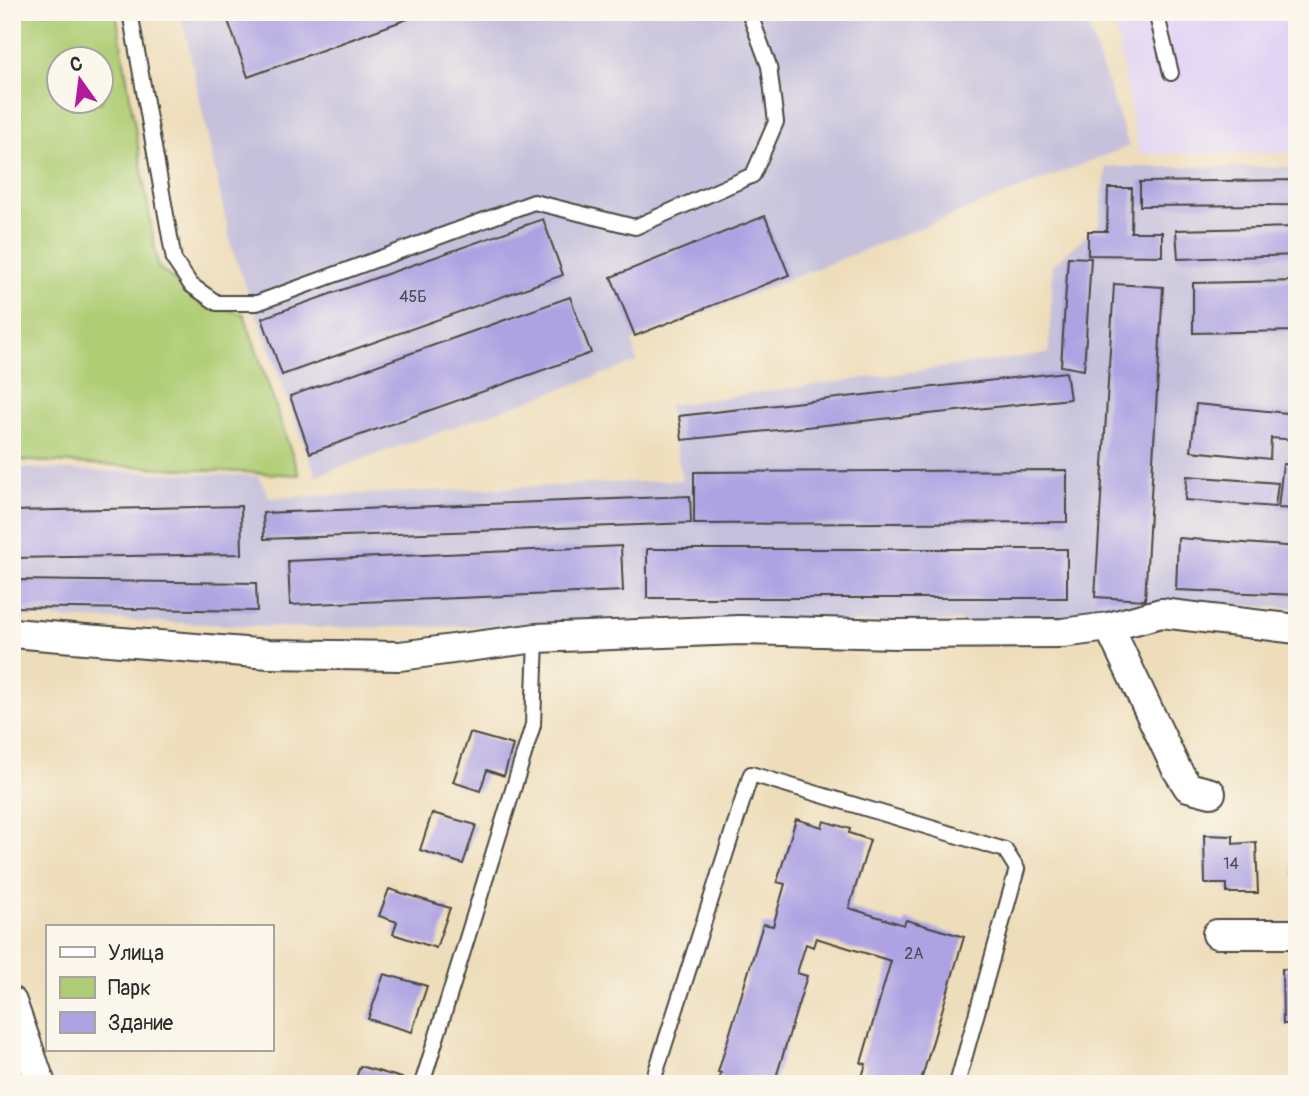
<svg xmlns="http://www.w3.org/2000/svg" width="1309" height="1096" font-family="Pangolin,sans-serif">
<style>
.built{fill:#e1d4f4}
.industrial{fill:#c5c0db}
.green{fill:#afcd75;stroke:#6d7c50;stroke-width:2;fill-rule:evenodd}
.building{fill:#ada3e2}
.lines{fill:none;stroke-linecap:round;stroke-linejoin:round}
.service-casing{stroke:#484640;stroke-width:18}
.minor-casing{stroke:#484640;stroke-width:32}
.service{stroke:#fff;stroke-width:14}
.minor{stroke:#fff;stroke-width:28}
.labels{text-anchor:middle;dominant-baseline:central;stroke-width:6;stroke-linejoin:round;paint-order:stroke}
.number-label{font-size:16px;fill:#4c4959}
</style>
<rect width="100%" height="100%" fill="#fbf7ec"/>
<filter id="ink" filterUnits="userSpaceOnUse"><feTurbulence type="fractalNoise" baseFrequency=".0143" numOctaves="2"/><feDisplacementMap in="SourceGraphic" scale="14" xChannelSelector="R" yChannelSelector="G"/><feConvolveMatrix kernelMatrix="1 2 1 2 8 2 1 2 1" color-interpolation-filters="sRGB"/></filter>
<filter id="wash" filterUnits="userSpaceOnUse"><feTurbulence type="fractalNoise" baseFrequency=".00686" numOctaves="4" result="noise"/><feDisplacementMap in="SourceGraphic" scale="28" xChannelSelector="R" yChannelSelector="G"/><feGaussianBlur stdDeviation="1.57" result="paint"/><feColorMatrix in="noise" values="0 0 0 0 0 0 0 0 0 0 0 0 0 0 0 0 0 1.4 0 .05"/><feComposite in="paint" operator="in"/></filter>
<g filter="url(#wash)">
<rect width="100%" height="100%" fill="#eeddba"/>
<polygon class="built" points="1113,12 1297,12 1297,153 1139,154"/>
<g class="industrial">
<polygon points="181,12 1083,12 1129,146 632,341 637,362 316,476 232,249"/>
<polygon points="1106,167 1297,167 1297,608 1184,603 1088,620 299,628 12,616 12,468 258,476 270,498 682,480 668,405 1049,353 1053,265 1099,224"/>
</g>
<path class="green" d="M12 12H116L158 267 203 304 244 314 299 475 12 460 19 192H12ZM60 60H102V102H60Z"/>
<g id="blocks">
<g class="building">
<polygon points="225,12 424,12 424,13 248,77"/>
<polygon points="1297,180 1297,205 1140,206 1140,182"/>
<polygon points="1108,188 1132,188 1131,232 1162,232 1162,256 1088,255 1088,231 1107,231"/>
<polygon points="765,216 789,275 635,336 611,277"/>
<polygon points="543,219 563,275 282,375 262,318"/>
<polygon points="1297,227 1297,255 1178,259 1176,230"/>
<polygon points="1068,257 1091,258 1084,370 1061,366"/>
<polygon points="1297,281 1297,331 1193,333 1193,283"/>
<polygon points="1114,284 1163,287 1145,600 1095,597"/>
<polygon points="570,297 591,353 310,453 290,396"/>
<polygon points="1066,372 1070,399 682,440 679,416"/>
<polygon points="1196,404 1297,414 1297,440 1271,438 1270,459 1191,451"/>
<polygon points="1283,464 1297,465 1297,509 1278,508"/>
<polygon points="1067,470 1067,522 694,524 694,472"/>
<polygon points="1187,476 1278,483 1275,507 1185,500"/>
<polygon points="690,496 691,523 264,539 263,513"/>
<polygon points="241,506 242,554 12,558 12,511"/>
<polygon points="1178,538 1297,547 1297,595 1176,590"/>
<polygon points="621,546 623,591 290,605 288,561"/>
<rect x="647" y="549" width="420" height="49"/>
<polygon points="12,580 256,583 257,611 12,607"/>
<polygon points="470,733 513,745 504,776 487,770 480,791 453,782"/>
<polygon points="432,813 476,825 463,864 420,850"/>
<polygon points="1291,813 1297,813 1297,877 1293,877"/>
<polygon points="796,819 822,827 824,821 850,829 849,833 870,840 849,908 904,925 906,920 964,937 920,1084 860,1083 866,1064 861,1063 891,961 816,938 813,947 806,944 797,973 807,976 774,1084 718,1084 721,1073 718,1072 763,924 773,926 785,884 777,882"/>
<polygon points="1204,835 1233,836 1233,844 1256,842 1258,893 1227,893 1227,884 1205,884"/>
<polygon points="389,889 450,908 436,948 393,934 397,922 379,916"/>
<polygon points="1282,969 1297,970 1297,1024 1283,1024"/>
<polygon points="384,974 427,986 412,1032 368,1019"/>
<polygon points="360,1066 402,1078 401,1084 354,1084"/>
</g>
</g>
</g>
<g filter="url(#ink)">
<use href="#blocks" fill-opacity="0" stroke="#484640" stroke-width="2"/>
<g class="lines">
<defs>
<g id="service">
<polyline points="130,12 174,260 191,285 217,303 257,303 534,202 635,227 753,175 776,122 769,66 749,12"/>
<polyline points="1156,12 1171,73"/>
<polyline points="422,1084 533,725 536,638"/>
<polyline points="652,1084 751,774 1005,850 1017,869 957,1084"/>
</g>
<g id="minor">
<polyline points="1109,627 1176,768 1188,787 1211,793"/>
<polyline points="12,633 269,654 400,656 536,638 740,630 895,634 1062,633 1109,627 1161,613 1297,629"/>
<polyline points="1217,934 1297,934"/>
<polyline points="12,1002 41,1084"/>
</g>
</defs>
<use href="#service" class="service-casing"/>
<use href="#minor" class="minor-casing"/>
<use href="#service" class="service"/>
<use href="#minor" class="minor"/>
</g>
</g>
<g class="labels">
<g class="number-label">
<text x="413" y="297">45Б</text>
<text x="1231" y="864">14</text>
<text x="914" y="954">2А</text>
</g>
</g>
<rect width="1309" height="1096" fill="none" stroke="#fbf7ec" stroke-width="42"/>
<rect x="46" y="925" width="228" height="126" fill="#fbf7ec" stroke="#a8a59f" stroke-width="2"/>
<rect x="60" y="947" width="35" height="10" fill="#ffffff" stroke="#a8a59f" stroke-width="2"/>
<text x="108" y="960" font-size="21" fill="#2b2b2b">Улица</text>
<rect x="60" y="977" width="35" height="21" fill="#afcd75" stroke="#a8a59f" stroke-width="2"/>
<text x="108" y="995" font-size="21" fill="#2b2b2b">Парк</text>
<rect x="60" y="1012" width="35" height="21" fill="#ada3e2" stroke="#a8a59f" stroke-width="2"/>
<text x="108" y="1030" font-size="21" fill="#2b2b2b">Здание</text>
<g transform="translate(80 80) rotate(346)"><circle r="33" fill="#fbf7ec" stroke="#a8a59f" stroke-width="2"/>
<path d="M0-5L12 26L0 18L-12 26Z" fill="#b5179e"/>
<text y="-10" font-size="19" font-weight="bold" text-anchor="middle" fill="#2b2b2b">С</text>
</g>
</svg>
